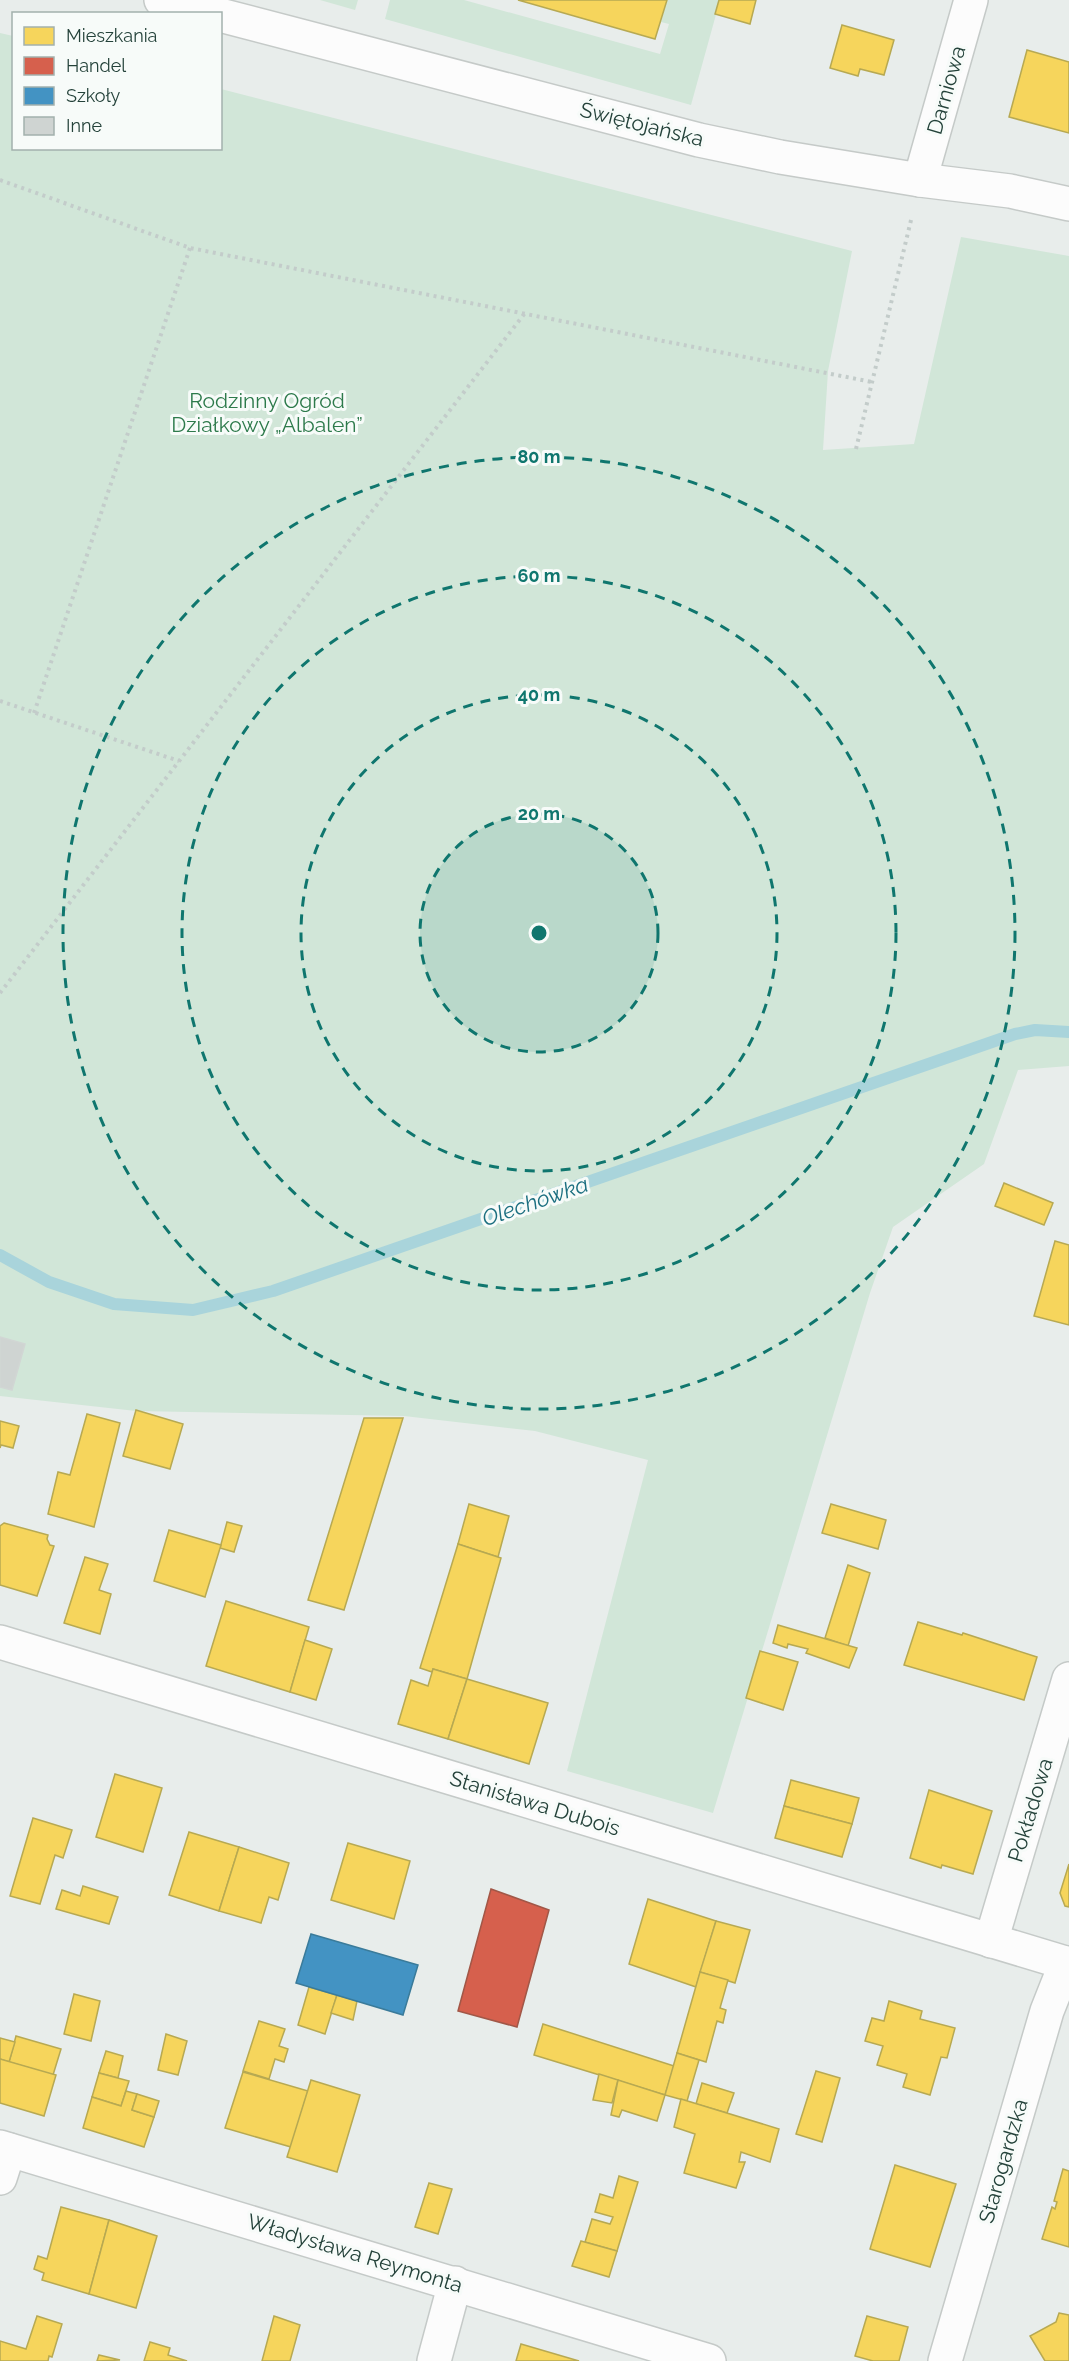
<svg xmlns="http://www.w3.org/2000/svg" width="1069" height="2361" font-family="Raleway,sans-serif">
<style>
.green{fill:#d1e6d8}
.homes{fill:#f6d55c;stroke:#b7a952;stroke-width:1.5}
.shops{fill:#d6604d;stroke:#a15747;stroke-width:1.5}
.schools{fill:#4393c3;stroke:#3a7b9a;stroke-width:1.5}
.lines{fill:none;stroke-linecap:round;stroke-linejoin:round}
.stream{stroke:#a9d4db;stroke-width:12}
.building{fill:#cfd4d2;stroke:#d1d6d4;stroke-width:1.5}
.minor-casing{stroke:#c5cac8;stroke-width:36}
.path{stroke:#c3ccca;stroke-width:4;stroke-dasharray:3 4.5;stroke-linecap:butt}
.minor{stroke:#fcfcfc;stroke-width:33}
.ring{fill:none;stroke:#0f766e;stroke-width:3;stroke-dasharray:10 8}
.labels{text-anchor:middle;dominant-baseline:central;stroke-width:6;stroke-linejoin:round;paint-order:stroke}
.street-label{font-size:21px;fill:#24423a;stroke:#f7fbf9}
.park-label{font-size:21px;fill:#2d7a4b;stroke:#f7fbf9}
.water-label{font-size:22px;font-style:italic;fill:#1c6f80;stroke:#f7fbf9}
.centre{fill:#0f766e;stroke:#f7fbf9;stroke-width:3}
.ring-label{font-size:18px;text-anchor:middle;font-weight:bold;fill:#0f766e;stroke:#f7fbf9;stroke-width:6;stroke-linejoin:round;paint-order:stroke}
</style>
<rect width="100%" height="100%" fill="#e8edeb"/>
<g class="green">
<polygon points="320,0 358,0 355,10"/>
<polygon points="390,0 464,0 660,54 669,24 661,22 667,0 720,0 691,105 385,19"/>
<polygon points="0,33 13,36 14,148 220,148 221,89 852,251 828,371 823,450 914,444 961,237 1069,256 1069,1066 1018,1070 984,1164 893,1227 870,1293 713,1813 567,1771 648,1460 535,1431 404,1416 136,1411 0,1396"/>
</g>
<g class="homes">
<polygon points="518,0 667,0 655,39"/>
<polygon points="719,0 756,0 750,24 715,14"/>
<polygon points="842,25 894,40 884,75 860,69 858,76 830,68"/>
<polygon points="1027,50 1069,62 1069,133 1009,117"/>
<polygon points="1004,1183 1053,1203 1044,1225 995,1206"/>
<polygon points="1055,1241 1069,1245 1069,1325 1034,1316"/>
<polygon points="136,1410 183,1424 170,1469 123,1456"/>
<polygon points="87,1414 120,1423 94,1527 48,1514 58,1472 70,1475"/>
<polygon points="364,1418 403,1418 344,1610 308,1600"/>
<polygon points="0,1421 19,1426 13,1448 1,1445 0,1448"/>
<polygon points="469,1504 509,1516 498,1557 458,1544"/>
<polygon points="831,1504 886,1520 878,1549 822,1533"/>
<polygon points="227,1522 242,1526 234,1552 220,1548"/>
<polygon points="4,1523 48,1535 47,1539 50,1545 54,1546 37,1596 0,1585 0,1526"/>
<polygon points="169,1530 221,1545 205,1597 154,1581"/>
<polygon points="458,1544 501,1558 467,1679 433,1669 432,1672 420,1668"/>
<polygon points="85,1557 108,1564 99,1590 111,1594 100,1634 64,1623"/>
<polygon points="848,1565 870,1573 848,1646 825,1638"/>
<polygon points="226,1601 309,1627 290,1692 206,1666"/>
<polygon points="918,1622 962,1635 963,1633 1037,1657 1024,1700 904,1665"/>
<polygon points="778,1625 857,1648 849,1668 806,1653 808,1649 788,1644 787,1648 773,1643"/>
<polygon points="305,1640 332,1649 316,1700 290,1692"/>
<polygon points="760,1651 798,1662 783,1710 746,1698"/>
<polygon points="433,1669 467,1679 448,1739 398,1724 411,1680 428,1686"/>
<polygon points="467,1679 548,1703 529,1764 448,1739"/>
<polygon points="115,1774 162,1788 143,1852 96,1837"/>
<polygon points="791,1780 859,1798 852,1824 784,1806"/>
<polygon points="929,1790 992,1811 973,1874 942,1865 941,1868 910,1858"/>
<polygon points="784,1806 852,1824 842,1857 775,1838"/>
<polygon points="33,1818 72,1830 63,1858 55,1855 40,1904 10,1896"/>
<polygon points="189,1832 239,1847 219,1911 169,1895"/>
<polygon points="348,1843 410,1861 394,1919 331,1900"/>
<polygon points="239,1847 289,1863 278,1900 269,1897 261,1923 219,1911"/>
<polygon points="1069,1864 1069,1907 1065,1906 1060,1893"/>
<polygon points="83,1886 118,1897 109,1924 56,1909 62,1890 80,1896"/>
<polygon points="648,1899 716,1921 696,1987 629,1964"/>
<polygon points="716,1921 750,1930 735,1983 700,1972"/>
<polygon points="700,1972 728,1980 720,2008 726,2010 723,2023 717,2021 706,2062 677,2053"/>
<polygon points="309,1987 337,1995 325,2034 298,2025"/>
<polygon points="74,1994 100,2001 91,2041 64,2034"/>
<polygon points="337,1995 357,2001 353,2020 331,2013"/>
<polygon points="889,2001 922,2011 920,2019 955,2028 947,2058 941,2057 930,2095 903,2087 907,2074 877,2065 883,2046 865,2041 872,2018 884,2021"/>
<polygon points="259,2021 285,2029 279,2046 288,2049 284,2062 275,2059 269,2079 243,2071"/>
<polygon points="543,2024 674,2066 665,2095 534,2055"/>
<polygon points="166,2034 187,2041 178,2075 158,2070"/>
<polygon points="16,2036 61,2049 53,2075 9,2062"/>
<polygon points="0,2038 15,2042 9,2062 0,2059"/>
<polygon points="106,2051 123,2056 118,2078 99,2073"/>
<polygon points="677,2053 699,2060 687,2101 665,2095"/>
<polygon points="0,2059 56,2075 44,2116 0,2103"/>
<polygon points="816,2071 840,2078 822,2142 796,2134"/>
<polygon points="243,2072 308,2091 291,2147 225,2128"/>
<polygon points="99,2073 129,2081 121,2106 92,2097"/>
<polygon points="599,2074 618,2080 612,2103 593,2100"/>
<polygon points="311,2080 360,2095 337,2172 287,2157"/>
<polygon points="618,2080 665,2095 657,2121 622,2110 619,2117 611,2115"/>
<polygon points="702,2083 734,2093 727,2113 696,2104"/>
<polygon points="126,2091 137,2094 132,2110 154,2117 144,2147 83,2128 92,2097 121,2106"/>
<polygon points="137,2094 159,2101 154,2117 132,2110"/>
<polygon points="681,2099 779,2129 770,2162 741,2152 739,2162 745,2162 736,2188 684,2173 695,2134 674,2127"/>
<polygon points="895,2165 956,2184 930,2267 870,2249"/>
<polygon points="1063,2169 1069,2171 1069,2247 1042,2239 1052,2207 1055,2209 1057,2202 1054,2201"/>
<polygon points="619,2176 638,2182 617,2251 585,2242 592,2219 610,2224 613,2217 595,2212 600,2194 613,2198"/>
<polygon points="429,2183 452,2189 438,2234 415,2227"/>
<polygon points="61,2207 109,2220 89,2294 42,2280 44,2273 34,2269 38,2256 47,2259"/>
<polygon points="109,2220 157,2236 136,2308 89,2294"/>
<polygon points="581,2241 617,2251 609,2277 572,2266"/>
<polygon points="1059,2313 1069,2315 1069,2361 1045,2361 1030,2336 1056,2322"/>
<polygon points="37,2316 62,2324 52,2357 49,2356 48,2361 0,2361 0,2341 26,2349"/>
<polygon points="274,2316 300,2325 290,2361 262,2361"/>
<polygon points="867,2316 908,2327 899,2361 873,2361 855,2356"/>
<polygon points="150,2342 170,2348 168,2355 187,2361 144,2361"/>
<polygon points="521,2344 579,2361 516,2361"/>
<polygon points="99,2355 120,2360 97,2361"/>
</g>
<polygon class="shops" points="491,1889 549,1910 517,2027 458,2011"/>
<polygon class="schools" points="311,1934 418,1965 403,2015 296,1983"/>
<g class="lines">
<polyline class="stream" points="0,1255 49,1282 114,1304 193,1310 273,1291 1015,1034 1035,1030 1069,1032"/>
</g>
<polygon class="building" points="0,1337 25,1344 12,1390 0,1387"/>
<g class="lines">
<defs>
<g id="minor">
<polyline points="161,0 214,14"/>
<polyline points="220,15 699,140 780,157 920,180 1010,191 1069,204"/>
<polyline points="920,180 971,0"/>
<polyline points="0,1642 1069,1964"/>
<polyline points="991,1941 1069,1679"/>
<polyline points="0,2147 709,2361"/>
<polyline points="0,2178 9,2150"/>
<polyline points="434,2361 455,2283"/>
<polyline points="945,2361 1047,2011 1066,1963"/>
</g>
</defs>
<use href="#minor" class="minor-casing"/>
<g class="path">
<polyline points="0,180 190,248 872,382"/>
<polyline points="856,449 912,216"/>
<polyline points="0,701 179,761"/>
<polyline points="34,713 190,248"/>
<polyline points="0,993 525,313"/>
</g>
<use href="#minor" class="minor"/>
</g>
<circle cx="539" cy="933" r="119" fill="#0f766e" fill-opacity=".12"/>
<g class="ring">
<circle cx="539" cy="933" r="119"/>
<circle cx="539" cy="933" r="238"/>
<circle cx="539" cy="933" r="357"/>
<circle cx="539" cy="933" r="476"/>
</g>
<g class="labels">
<g class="street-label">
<text transform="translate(946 90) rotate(-74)">Darniowa</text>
<text transform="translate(642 124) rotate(14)">Świętojańska</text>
<text transform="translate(535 1803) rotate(17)">Stanisława Dubois</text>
<text transform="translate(1030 1810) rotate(-73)">Pokładowa</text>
<text transform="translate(1003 2161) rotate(-74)">Starogardzka</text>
<text transform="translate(355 2253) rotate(17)">Władysława Reymonta</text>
</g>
<g class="park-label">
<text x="267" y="400">Rodzinny Ogród<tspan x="267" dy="24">Działkowy „Albalen”</tspan></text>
</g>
<g class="water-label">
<text transform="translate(535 1201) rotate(-19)">Olechówka</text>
</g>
</g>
<circle cx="539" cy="933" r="9" class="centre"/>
<g class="ring-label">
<text x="539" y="463">80 m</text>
<text x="539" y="582">60 m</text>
<text x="539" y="701">40 m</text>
<text x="539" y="820">20 m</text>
</g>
<rect x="12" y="12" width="210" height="138" fill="#f7fbf9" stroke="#a3b1ad" stroke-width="1.5"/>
<rect x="24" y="27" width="30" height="18" fill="#f6d55c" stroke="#a3b1ad" stroke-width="1.5"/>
<text x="66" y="42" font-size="18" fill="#24423a">Mieszkania</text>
<rect x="24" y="57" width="30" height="18" fill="#d6604d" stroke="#a3b1ad" stroke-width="1.5"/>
<text x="66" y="72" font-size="18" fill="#24423a">Handel</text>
<rect x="24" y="87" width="30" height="18" fill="#4393c3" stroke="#a3b1ad" stroke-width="1.5"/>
<text x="66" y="102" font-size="18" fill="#24423a">Szkoły</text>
<rect x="24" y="117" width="30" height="18" fill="#cfd4d2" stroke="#a3b1ad" stroke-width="1.5"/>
<text x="66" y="132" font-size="18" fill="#24423a">Inne</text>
</svg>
